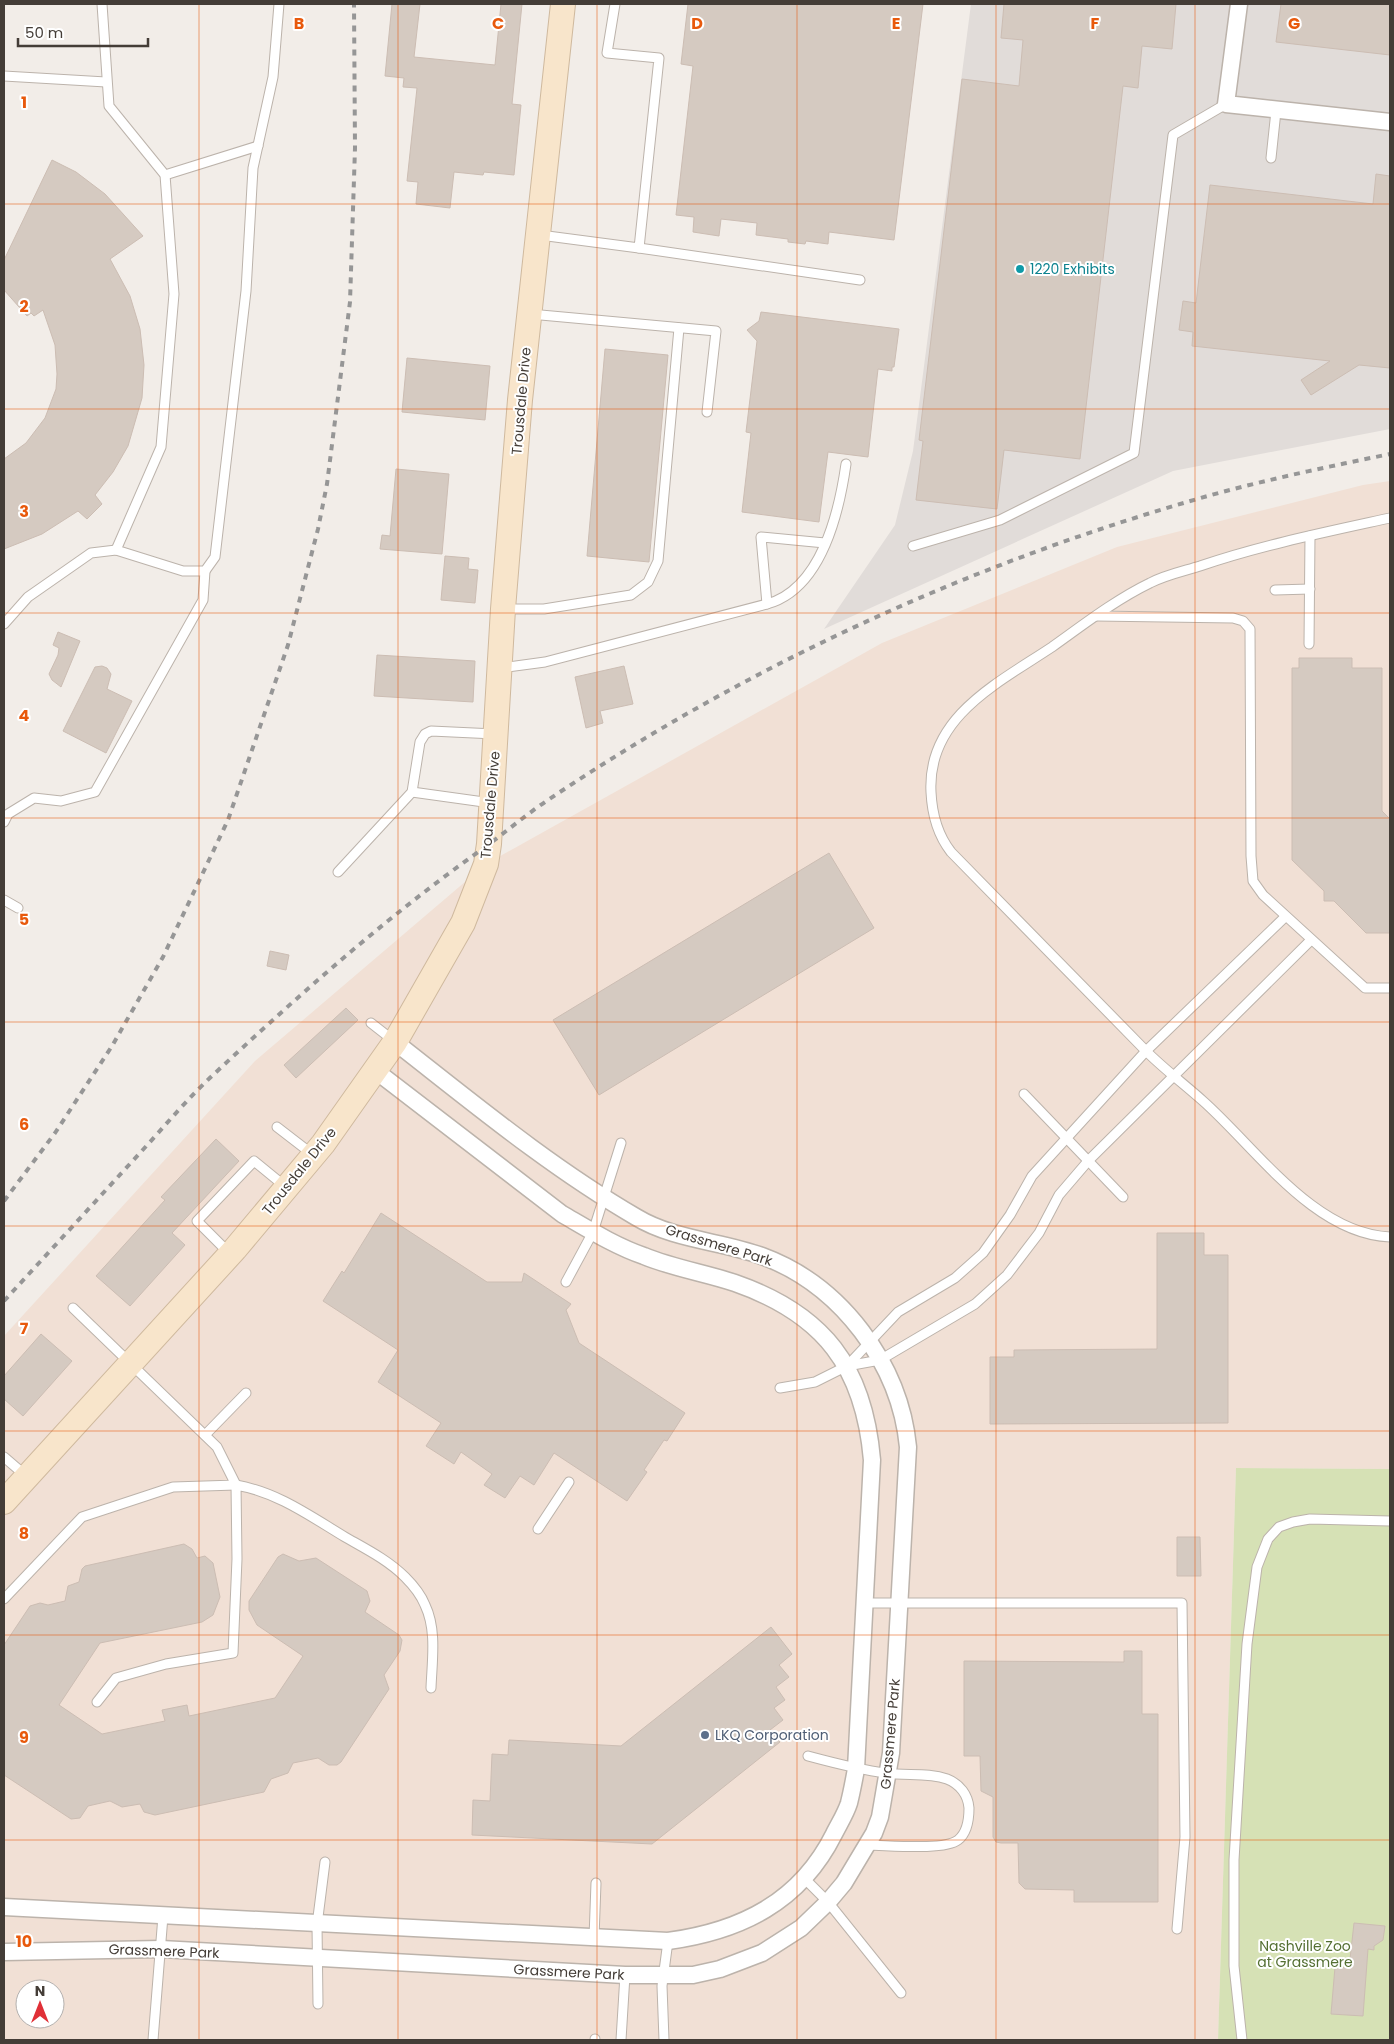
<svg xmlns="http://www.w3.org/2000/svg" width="1394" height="2044" font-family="Poppins,sans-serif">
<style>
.commercial{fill:#f1e0d5;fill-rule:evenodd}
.industrial{fill:#e1dcd9}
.green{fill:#d6e1b5}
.building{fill:#d5cac1;stroke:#ccbdb3}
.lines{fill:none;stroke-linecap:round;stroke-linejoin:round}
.lane-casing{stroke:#bcb3ab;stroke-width:11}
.street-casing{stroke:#bcb3ab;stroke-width:19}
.secondary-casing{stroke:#cfb99e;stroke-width:26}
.lane{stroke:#fff;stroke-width:9}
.street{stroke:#fff;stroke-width:16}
.secondary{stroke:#f8e5cb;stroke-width:24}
.rail{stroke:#969696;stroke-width:4;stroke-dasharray:6 6;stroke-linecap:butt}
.grid{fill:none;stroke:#e8590c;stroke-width:1;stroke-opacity:0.55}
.culture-dot{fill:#0f9aa8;stroke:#fff;stroke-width:2}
.service-dot{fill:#5c6f8a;stroke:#fff;stroke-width:2}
.labels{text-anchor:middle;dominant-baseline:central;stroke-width:4;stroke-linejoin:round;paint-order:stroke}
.culture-label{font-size:14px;fill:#0d838f;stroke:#fff;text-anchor:start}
.street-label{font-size:14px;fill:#443d37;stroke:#fff}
.service-label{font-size:14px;fill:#4e5e75;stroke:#fff;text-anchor:start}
.park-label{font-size:14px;fill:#546f32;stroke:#fff}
.grid-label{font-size:16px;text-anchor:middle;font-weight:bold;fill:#e8590c;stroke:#fff;stroke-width:4;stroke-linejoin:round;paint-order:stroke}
</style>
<rect width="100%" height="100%" fill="#f2ede8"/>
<path class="commercial" d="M1390 481V1469L1236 1468 1218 2040H4V1336L255 1061 486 864 882 643 1117 547 1363 485ZM25 1989H55V2019H25Z"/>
<polygon class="industrial" points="971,4 1390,4 1390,429 1173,471 824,629 895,525 913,451"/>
<polygon class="green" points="1236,1468 1390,1469 1390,2040 1218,2040"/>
<g class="building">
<polygon points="392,4 420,4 414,57 495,65 501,4 522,4 512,104 521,105 514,175 484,172 483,175 454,172 450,208 416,204 418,182 407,181 417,88 403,87 404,78 385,76"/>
<polygon points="688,4 923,4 894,240 829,232 828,244 806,241 805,244 788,242 788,239 756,235 757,223 721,219 719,236 693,232 694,217 676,215 693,66 681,64"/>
<polygon points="1004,4 1176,4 1172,49 1142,46 1138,88 1123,86 1080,459 1004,450 997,509 916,500 923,441 919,440 962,79 1019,86 1023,40 1001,38"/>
<polygon points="1281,4 1390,4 1390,55 1276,42"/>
<polygon points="52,160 76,172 105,194 143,236 110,259 130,296 140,329 144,365 142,398 128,446 113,472 95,495 102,504 87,519 78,511 42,534 4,549 4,459 26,443 45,418 56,389 57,374 55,345 43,310 34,316 31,313 27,316 4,290 4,260"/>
<polygon points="1376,174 1390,176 1390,368 1359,365 1311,395 1301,380 1330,361 1192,346 1193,332 1179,330 1183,301 1196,303 1210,185 1373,204"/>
<polygon points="761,312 899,329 894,367 892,367 892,371 878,369 868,457 828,452 819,522 742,512 751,433 746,432 757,341 747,330 759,321"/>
<polygon points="605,349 668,355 649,562 587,556"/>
<polygon points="407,358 490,366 485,420 402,412"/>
<polygon points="396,469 449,474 442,554 380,549 382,535 390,536"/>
<polygon points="445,556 469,558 468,569 478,570 475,603 441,600"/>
<polygon points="58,632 80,641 61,687 52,680 49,674 58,655 59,648 53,645"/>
<polygon points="377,655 475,661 473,702 374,696"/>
<polygon points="1299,658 1352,658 1352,668 1382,668 1382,811 1390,819 1390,933 1366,933 1334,901 1324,901 1324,891 1292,860 1292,668 1299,668"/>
<polygon points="102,666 107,668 111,674 107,689 132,701 106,753 63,731 95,667"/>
<polygon points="624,666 633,704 600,711 603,723 586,728 575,677"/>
<polygon points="829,853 874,928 599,1095 553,1020"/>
<polygon points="270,951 289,955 286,970 267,966"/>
<polygon points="346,1008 358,1020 296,1078 284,1065"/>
<polygon points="216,1139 239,1161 172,1233 185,1245 130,1306 96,1276 165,1200 161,1197"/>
<polygon points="381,1213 487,1282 522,1282 524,1273 571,1304 566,1310 579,1343 685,1413 667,1441 664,1440 644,1470 647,1472 627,1501 554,1453 534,1485 520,1476 505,1498 484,1485 492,1474 461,1452 454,1464 426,1446 441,1423 378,1382 398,1350 323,1301 342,1271 344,1273"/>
<polygon points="1157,1233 1204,1233 1204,1255 1228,1255 1228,1423 990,1424 990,1357 1014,1357 1014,1350 1157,1349"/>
<polygon points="41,1334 72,1361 23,1416 4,1399 4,1376"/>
<polygon points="1177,1537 1200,1537 1201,1576 1177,1576"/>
<polygon points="184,1544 192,1549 197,1558 205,1556 213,1563 220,1597 213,1615 202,1622 100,1643 59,1705 102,1734 165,1721 162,1710 187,1705 189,1716 275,1698 303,1656 257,1625 249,1610 249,1601 278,1557 283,1554 299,1561 316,1558 367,1591 370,1601 365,1612 399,1635 402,1640 400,1651 384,1675 389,1689 341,1762 337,1765 329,1765 318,1758 293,1763 288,1773 271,1779 264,1792 155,1815 144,1812 140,1804 122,1807 110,1801 88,1806 80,1818 71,1819 4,1775 4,1645 30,1606 40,1603 48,1605 65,1601 68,1586 79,1582 82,1569 85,1566"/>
<polygon points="771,1627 792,1654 779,1665 789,1677 776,1687 785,1700 774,1708 783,1720 770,1730 780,1742 652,1844 472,1835 473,1800 490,1801 492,1754 508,1755 509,1740 621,1746"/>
<polygon points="1124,1651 1142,1651 1142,1714 1158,1714 1158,1902 1074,1902 1074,1890 1025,1889 1019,1883 1018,1843 1001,1843 996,1842 993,1837 993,1797 981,1791 980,1756 964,1756 964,1661 1124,1662"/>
<polygon points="1354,1923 1385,1926 1383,1940 1374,1946 1374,1950 1368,1949 1363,2016 1331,2014 1335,1967 1349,1968"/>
</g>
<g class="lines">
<defs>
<g id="lane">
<polyline points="102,4 109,106 165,175 174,294 161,447 116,550"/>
<polyline points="4,76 106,82"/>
<polyline points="1271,158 1276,111"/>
<polyline points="165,175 258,146"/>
<polyline points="540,235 639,248 659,58 607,53 615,4"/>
<polyline points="639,248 860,280"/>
<polyline points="530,314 716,331 707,412"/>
<path d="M1390 518C1326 532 1262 545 1200 566 1184 571 1165 575 1150 583 1115 600 1083 625 1052 647 998 683 927 717 931 792 932 814 937 834 951 852L1146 1051C1164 1069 1184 1084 1203 1101 1256 1148 1314 1234 1390 1237"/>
<polyline points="913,546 1000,520 1134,453 1173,135 1226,104"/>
<polyline points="1275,590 1310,589"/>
<polyline points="767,604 761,537 825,543"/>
<polyline points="503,609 544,609 631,595 648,582 658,561 679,328"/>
<polyline points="1096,616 1233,618 1243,621 1250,629 1251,856 1253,881 1263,895 1365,988 1390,988"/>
<polyline points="4,624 28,597 91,553 116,550 183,571 205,571 215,557 246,291 253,168 273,77 279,4"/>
<polyline points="1309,644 1310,536"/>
<path d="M500 668 545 662 767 604C821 589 839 513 846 464"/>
<polyline points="412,792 491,803"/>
<polyline points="4,822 8,814 34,798 61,801 95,792 203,600 205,571"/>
<polyline points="338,872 412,792 420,742 425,734 431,731 495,734"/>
<polyline points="4,900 18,908"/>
<polyline points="371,1023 394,1041"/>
<polyline points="1024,1094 1123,1197"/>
<polyline points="277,1127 312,1154"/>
<polyline points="230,1254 197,1221 254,1161 287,1188"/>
<polyline points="566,1282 593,1232 621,1143"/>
<polyline points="847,1366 898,1312 955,1278 983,1253 1010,1215 1032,1176 1146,1051 1285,917"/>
<polyline points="780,1388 815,1382 847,1366 880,1360 975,1304 1007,1275 1039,1233 1059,1195 1089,1160 1311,940"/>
<polyline points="205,1435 246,1393"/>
<polyline points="4,1457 26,1476"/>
<polyline points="538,1529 569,1482"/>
<polyline points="4,1599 82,1517 173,1487 236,1485 217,1447 73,1308"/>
<polyline points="864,1603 1182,1603 1185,1837 1177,1929"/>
<path d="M97 1702 116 1678 166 1664 233 1653 237 1559 236 1485C277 1492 310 1516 345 1537 366 1549 388 1560 405 1577 413 1585 421 1595 425 1605 437 1630 432 1661 431 1688"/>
<path d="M808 1756C834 1763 860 1770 886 1773 907 1776 928 1772 947 1779 960 1784 968 1795 969 1808 969 1818 967 1833 958 1840 944 1851 887 1845 867 1845"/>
<polyline points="805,1879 828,1902 901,1993"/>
<polyline points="594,1938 596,1883"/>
<polyline points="318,2004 317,1925 325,1862"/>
<polyline points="153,2040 163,1916"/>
<polyline points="595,2040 595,2039"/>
<polyline points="621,2040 625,1975"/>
<polyline points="664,2040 662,1986 668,1941"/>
<polyline points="1242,2040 1234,1966 1234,1860 1247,1644 1257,1567 1268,1539 1279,1527 1293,1522 1310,1519 1390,1521"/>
</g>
<g id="street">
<polyline points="1239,4 1226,104 1390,122"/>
<path d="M4 1907 668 1941C741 1931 800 1902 834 1834 839 1824 846 1813 849 1803 852 1791 854 1780 856 1769L872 1460C864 1367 824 1314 735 1283 705 1273 673 1268 644 1256 615 1246 588 1229 562 1214L376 1071"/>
<path d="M4 1952 161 1949 625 1975H693L720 1969 762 1953 801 1928 828 1902 844 1883 874 1833 880 1817 891 1753 908 1447C900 1364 841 1285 762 1256 721 1241 674 1240 636 1217 550 1167 473 1103 395 1042"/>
</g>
<polyline id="secondary" points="4,1502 235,1249 323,1144 395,1042 463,923 486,864 489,844 503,609 520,400 563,4"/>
</defs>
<use href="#lane" class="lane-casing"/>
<use href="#street" class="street-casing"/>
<use href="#secondary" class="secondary-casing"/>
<use href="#lane" class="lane"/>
<use href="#street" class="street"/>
<use href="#secondary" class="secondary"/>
<g class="rail">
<polyline points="4,1201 55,1133 112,1046 163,957 228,820 288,645 318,529 327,484 350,302 355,148 354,4"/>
<path d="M4 1301C49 1252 94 1203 139 1154 164 1127 187 1099 213 1075 301 993 390 914 488 845 508 830 527 814 548 800 744 668 961 568 1187 502 1254 482 1322 468 1390 454"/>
</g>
</g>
<path class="grid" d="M199 4V2040M398 4V2040M597 4V2040M797 4V2040M996 4V2040M1195 4V2040M4 204H1390M4 409H1390M4 613H1390M4 818H1390M4 1022H1390M4 1226H1390M4 1431H1390M4 1635H1390M4 1840H1390"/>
<circle class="culture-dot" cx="1020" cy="269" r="5"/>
<circle class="service-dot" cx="705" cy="1735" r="5"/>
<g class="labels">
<g class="culture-label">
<text x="1030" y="269">1220 Exhibits</text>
</g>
<g class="street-label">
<text transform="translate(521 401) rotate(-85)">Trousdale Drive</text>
<text transform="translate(490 805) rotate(-85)">Trousdale Drive</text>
<text transform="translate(299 1171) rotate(-51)">Trousdale Drive</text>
<text transform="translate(719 1245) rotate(17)">Grassmere Park</text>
<text transform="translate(890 1734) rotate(-85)">Grassmere Park</text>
<text transform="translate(164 1951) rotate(2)">Grassmere Park</text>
<text transform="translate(569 1972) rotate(3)">Grassmere Park</text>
</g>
<g class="service-label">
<text x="715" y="1735">LKQ Corporation</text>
</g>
<g class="park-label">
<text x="1305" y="1946">Nashville Zoo<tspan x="1305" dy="16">at Grassmere</tspan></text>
</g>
</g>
<g class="grid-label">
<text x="299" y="29">B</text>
<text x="498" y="29">C</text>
<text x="697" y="29">D</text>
<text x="896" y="29">E</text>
<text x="1095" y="29">F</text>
<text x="1294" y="29">G</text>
<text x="24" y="108">1</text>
<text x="24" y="312">2</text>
<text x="24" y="517">3</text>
<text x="24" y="721">4</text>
<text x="24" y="925">5</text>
<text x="24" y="1130">6</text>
<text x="24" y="1334">7</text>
<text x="24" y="1539">8</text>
<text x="24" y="1743">9</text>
<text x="24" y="1947">10</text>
</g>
<rect width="1394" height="2044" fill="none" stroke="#443d37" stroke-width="10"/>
<g transform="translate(40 2004)"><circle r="24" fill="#ffffff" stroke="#b4b1af"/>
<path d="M0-4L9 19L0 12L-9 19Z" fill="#e03037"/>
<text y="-8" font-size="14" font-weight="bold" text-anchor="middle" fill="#443d37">N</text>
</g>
<path d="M18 38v8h130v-8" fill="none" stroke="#443d37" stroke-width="2.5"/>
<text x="25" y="38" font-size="15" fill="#443d37" stroke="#ffffff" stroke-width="4" paint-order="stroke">50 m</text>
</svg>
